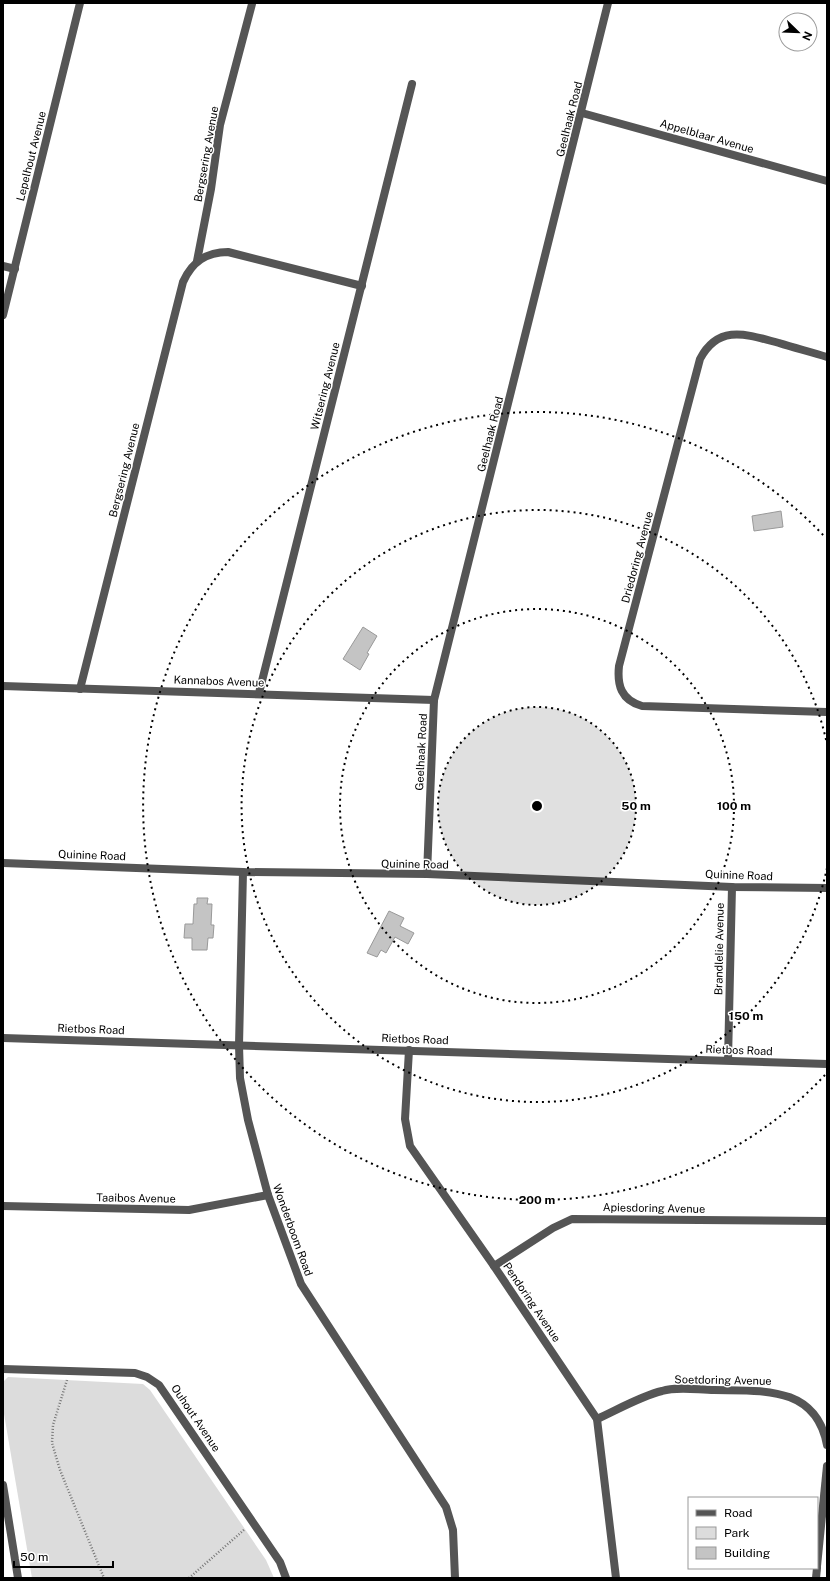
<svg xmlns="http://www.w3.org/2000/svg" width="830" height="1581" font-family="'Public Sans',sans-serif">
<style>
.green{fill:#dcdcdc}
.building{fill:#c4c4c4;stroke:#999}
.lines{fill:none;stroke-linecap:round;stroke-linejoin:round}
.path{stroke:#777;stroke-width:2.5;stroke-dasharray:1 2;stroke-linecap:butt}
.street{stroke:#555;stroke-width:8}
.ring{fill:none;stroke:#000;stroke-width:2;stroke-dasharray:2 4}
.labels{text-anchor:middle;dominant-baseline:central;stroke-width:3;stroke-linejoin:round;paint-order:stroke}
.street-label{font-size:11px;fill:#000;stroke:#fff}
.centre{fill:#000;stroke:#fff;stroke-width:2}
.ring-label{font-size:12px;text-anchor:middle;font-weight:bold;fill:#000;stroke:#fff;stroke-width:3;stroke-linejoin:round;paint-order:stroke}
</style>
<rect width="100%" height="100%" fill="#fff"/>
<polygon class="green" points="8,1377 143,1384 150,1390 266,1560 274,1578 32,1578 3,1408 3,1382"/>
<g class="building">
<polygon points="781,511 783,527 754,531 752,516"/>
<polygon points="363,627 377,636 367,653 369,654 360,670 343,659"/>
<polygon points="197,898 208,898 207,904 212,904 211,925 214,925 213,938 208,938 207,950 192,950 192,938 184,938 185,924 193,924 194,904 197,904"/>
<polygon points="389,911 404,918 400,926 414,933 408,944 395,937 386,953 381,950 377,957 367,953"/>
</g>
<g class="lines">
<g class="path">
<polyline points="67,1380 53,1425 52,1443 60,1470 104,1578"/>
<polyline points="189,1578 245,1529"/>
</g>
<g class="street">
<polyline points="582,113 827,181"/>
<polyline points="197,261 211,189 220,125 252,4"/>
<polyline points="3,266 15,269"/>
<polyline points="3,315 80,3"/>
<path d="M827 357C811 352 795 348 779 343 748 335 719 323 700 359L619 666C617 685 621 700 642 706L827 712"/>
<polyline points="3,686 434,700"/>
<path d="M80 689 183 282C192 262 206 252 228 252L362 286"/>
<polyline points="259,693 412,84"/>
<polyline points="3,863 243,872 427,874 732,887 827,888"/>
<polyline points="243,872 239,1045 240,1078 248,1120 268,1195 301,1284 446,1507 453,1530 455,1578"/>
<polyline points="427,874 434,700 608,3"/>
<polyline points="3,1038 827,1064"/>
<polyline points="409,1050 405,1119 410,1146 494,1266 597,1419 616,1578"/>
<polyline points="728,1060 732,887"/>
<polyline points="3,1206 189,1210 268,1195"/>
<polyline points="494,1266 553,1228 572,1219 827,1221"/>
<polyline points="3,1369 135,1373 147,1377 159,1385 280,1562 286,1578"/>
<path d="M597 1419C617 1410 641 1396 662 1391 678 1386 698 1390 714 1390 761 1391 816 1385 827 1445"/>
<polyline points="3,1485 18,1578"/>
<polyline points="817,1566 827,1466"/>
<polyline points="816,1578 817,1568"/>
</g>
</g>
<circle cx="537" cy="806" r="99" fill="#000" fill-opacity=".12"/>
<g class="ring">
<circle cx="537" cy="806" r="99"/>
<circle cx="537" cy="806" r="197"/>
<path d="M827 868A296 296 0 1 1 827 744"/>
<path d="M825 1075A394 394 0 1 1 825 537"/>
</g>
<g class="labels">
<g class="street-label">
<text transform="translate(569 119) rotate(-76)">Geelhaak Road</text>
<text transform="translate(707 136) rotate(16)">Appelblaar Avenue</text>
<text transform="translate(206 154) rotate(-80)">Bergsering Avenue</text>
<text transform="translate(31 156) rotate(-76)">Lepelhout Avenue</text>
<text transform="translate(325 386) rotate(-76)">Witsering Avenue</text>
<text transform="translate(490 434) rotate(-76)">Geelhaak Road</text>
<text transform="translate(124 470) rotate(-76)">Bergsering Avenue</text>
<text transform="translate(637 557) rotate(-75)">Driedoring Avenue</text>
<text transform="translate(219 681) rotate(2)">Kannabos Avenue</text>
<text transform="translate(421 752) rotate(-87)">Geelhaak Road</text>
<text transform="translate(92 855) rotate(2)">Quinine Road</text>
<text transform="translate(415 864) rotate(1)">Quinine Road</text>
<text transform="translate(739 875) rotate(2)">Quinine Road</text>
<text transform="translate(719 949) rotate(-89)">Brandlelie Avenue</text>
<text transform="translate(91 1029) rotate(2)">Rietbos Road</text>
<text transform="translate(415 1039) rotate(2)">Rietbos Road</text>
<text transform="translate(739 1050) rotate(2)">Rietbos Road</text>
<text transform="translate(136 1198) rotate(1)">Taaibos Avenue</text>
<text transform="translate(654 1208) rotate(1)">Apiesdoring Avenue</text>
<text transform="translate(293 1230) rotate(70)">Wonderboom Road</text>
<text transform="translate(532 1302) rotate(56)">Pendoring Avenue</text>
<text transform="translate(723 1380) rotate(1)">Soetdoring Avenue</text>
<text transform="translate(196 1418) rotate(56)">Ouhout Avenue</text>
</g>
</g>
<circle cx="537" cy="806" r="6" class="centre"/>
<g class="ring-label">
<text x="636" y="810">50 m</text>
<text x="734" y="810">100 m</text>
<text x="746" y="1020">150 m</text>
<text x="537" y="1204">200 m</text>
</g>
<rect width="830" height="1581" fill="none" stroke="#000000" stroke-width="8"/>
<rect x="688" y="1497" width="130" height="72" fill="#ffffff" stroke="#999999"/>
<rect x="696" y="1510" width="20" height="6" fill="#555555" stroke="#999999"/>
<text x="724" y="1517" font-size="12" fill="#000000">Road</text>
<rect x="696" y="1527" width="20" height="12" fill="#dcdcdc" stroke="#999999"/>
<text x="724" y="1537" font-size="12" fill="#000000">Park</text>
<rect x="696" y="1547" width="20" height="12" fill="#c4c4c4" stroke="#999999"/>
<text x="724" y="1557" font-size="12" fill="#000000">Building</text>
<g transform="translate(798 32) rotate(113)"><circle r="19" fill="#ffffff" stroke="#999999"/>
<path d="M0-3L7 15L0 10L-7 15Z" fill="#000000"/>
<text y="-6" font-size="11" font-weight="bold" text-anchor="middle" fill="#000000">N</text>
</g>
<path d="M14 1561v6h99v-6" fill="none" stroke="#000000" stroke-width="2"/>
<text x="20" y="1561" font-size="12" fill="#000000" stroke="#ffffff" stroke-width="3" paint-order="stroke">50 m</text>
</svg>
